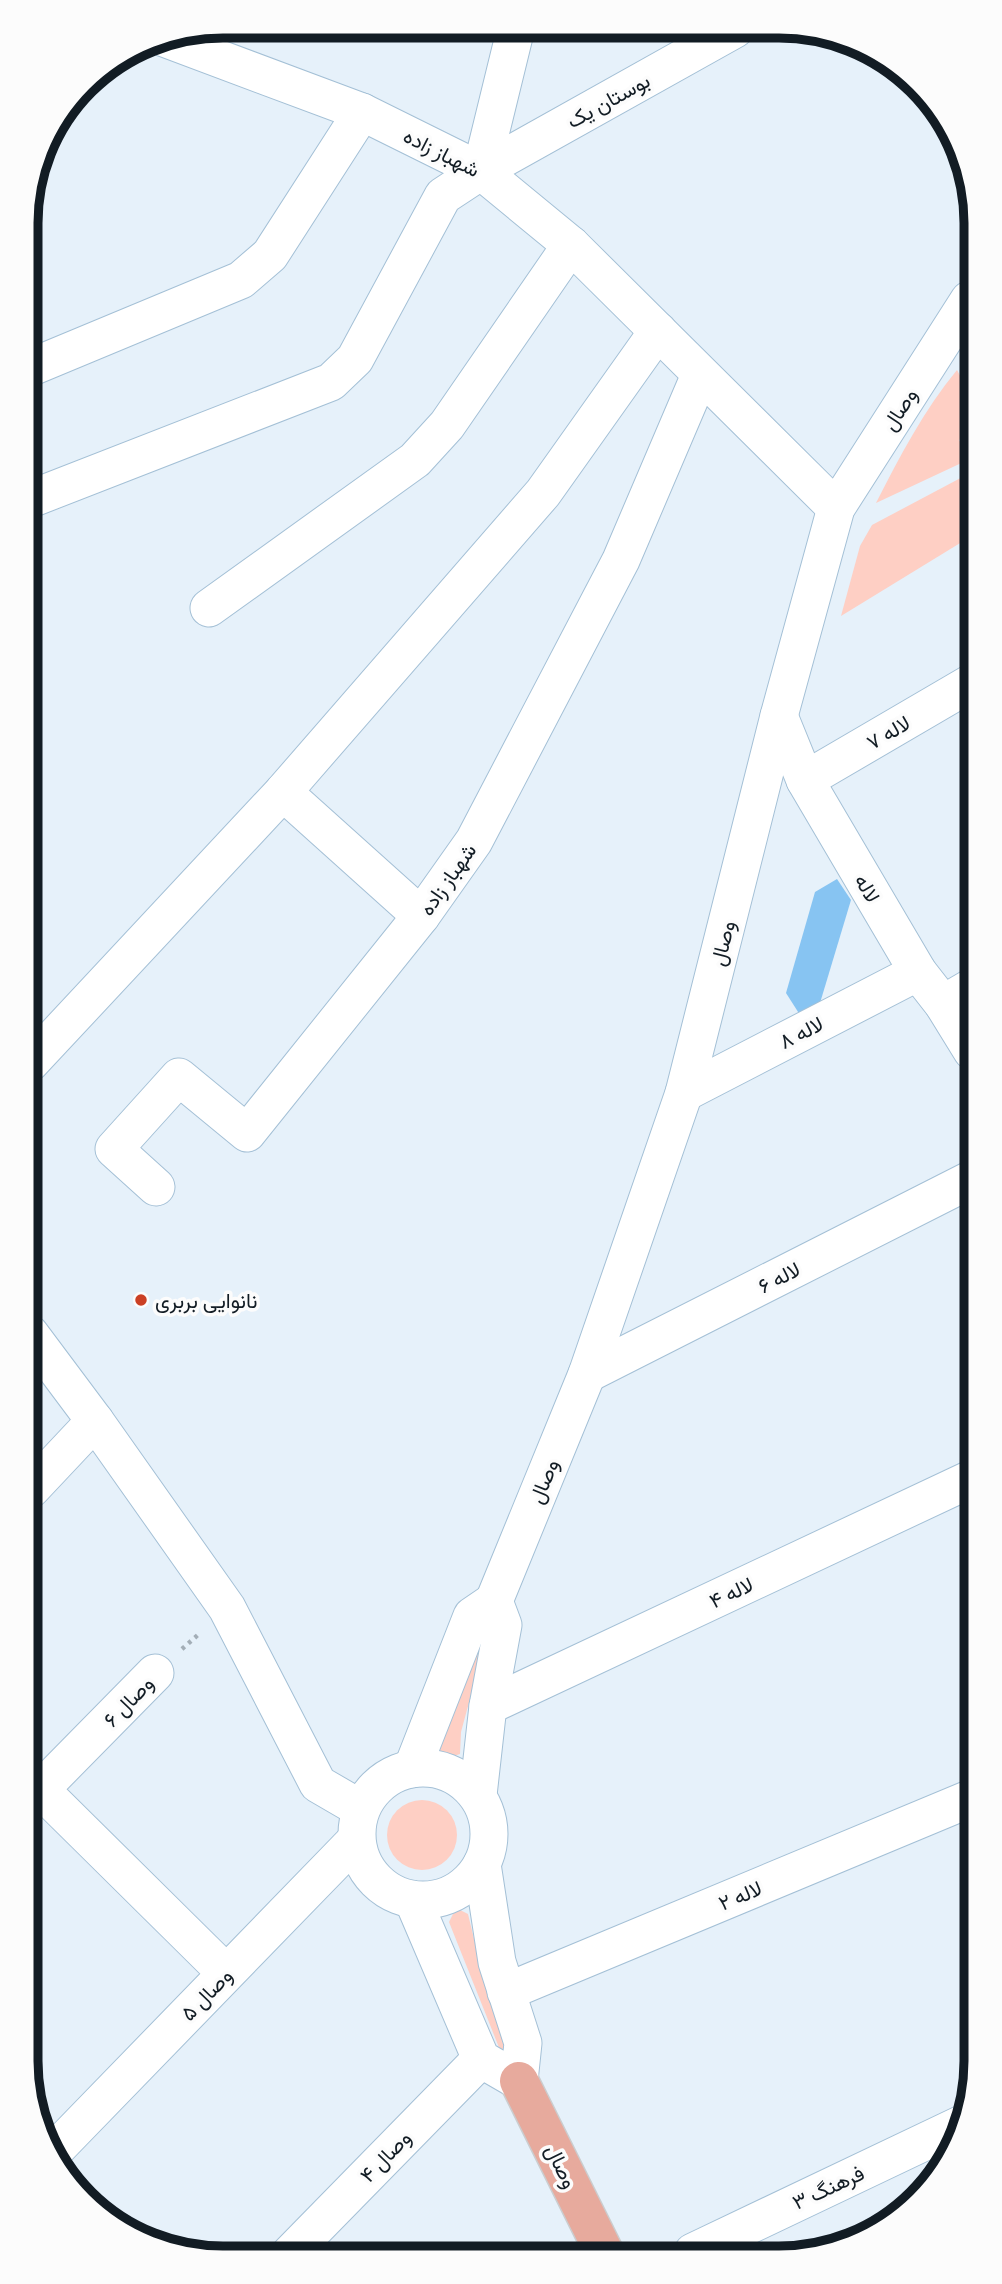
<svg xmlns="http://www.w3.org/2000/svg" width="1002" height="2284" font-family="'IBM Plex Serif',Vazirmatn,serif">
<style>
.green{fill:#fecfc4}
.building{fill:#87c4f2}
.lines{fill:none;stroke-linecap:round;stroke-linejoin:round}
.minor-casing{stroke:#a4c0d6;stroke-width:39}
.major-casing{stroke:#cbcdcf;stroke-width:41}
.path{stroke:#a3aeb7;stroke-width:4.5;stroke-dasharray:3.5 5;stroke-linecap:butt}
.minor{stroke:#fff;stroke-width:37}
.major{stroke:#e7aa9d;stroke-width:38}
.poi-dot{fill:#cb4024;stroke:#fcfcfc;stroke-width:2.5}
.labels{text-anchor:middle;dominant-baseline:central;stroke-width:7;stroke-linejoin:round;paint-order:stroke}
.street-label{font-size:21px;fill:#121c24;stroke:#fcfcfc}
.poi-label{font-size:21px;fill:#121c24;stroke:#fcfcfc;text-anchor:start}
.rim{fill:none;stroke:#121c24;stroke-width:9}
</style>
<rect width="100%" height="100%" fill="#e6f1fa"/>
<g class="green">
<path d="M957 370 970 394V433L959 440 970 459 876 503C900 456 924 410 957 370Z"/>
<polygon points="970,473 970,537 841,616 860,546 872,525"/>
<polygon points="481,1630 488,1632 461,1732 460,1754 448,1758 434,1751 458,1703"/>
<circle cx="422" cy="1835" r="35"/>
<polygon points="460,1910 468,1914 486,1989 507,2047 500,2050 449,1922 453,1914"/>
</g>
<polygon class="building" points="837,879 851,900 820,1003 800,1015 786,993 815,892"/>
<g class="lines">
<defs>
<g id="minor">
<polyline points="164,38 362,112 481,171 571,245 836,508"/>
<polyline points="481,171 516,28"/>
<polyline points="27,369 241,280 270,255 362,112"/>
<polyline points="28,500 331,382 355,359 443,196 481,171 735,29"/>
<polyline points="209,608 415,460 447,425 571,245"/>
<polyline points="779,716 805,780 918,972 943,1004 972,1051"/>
<polyline points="805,780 971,683"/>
<polyline points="283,792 421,916"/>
<polyline points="943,1004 972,987"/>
<polyline points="30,1063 283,792 543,493 658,331"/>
<polyline points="684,1093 918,972"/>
<polyline points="156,1187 114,1149 179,1077 247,1133 421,916 474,841 621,560 700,375"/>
<polyline points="30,1334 95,1421 227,1608 318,1784 361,1809"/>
<polyline points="587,1374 972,1179"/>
<polyline points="31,1489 95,1421"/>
<polyline points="494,1601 587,1374 684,1093 779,716 836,508 969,300"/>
<polyline points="488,1706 973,1478"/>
<circle cx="423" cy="1834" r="66"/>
<polyline points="412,1769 472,1616 494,1601"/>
<polyline points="41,1790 226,1973"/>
<polyline points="478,1795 488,1706 503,1625 494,1601"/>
<polyline points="32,1798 155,1673"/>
<polyline points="413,1900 481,2059 519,2081 523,2043 497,1962 482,1864"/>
<polyline points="506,1992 974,1797"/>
<polyline points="56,2149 356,1840"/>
<polyline points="693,2252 964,2123"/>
<polyline points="290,2254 481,2059"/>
</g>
<polyline id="major" points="519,2081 604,2252"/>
</defs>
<use href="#minor" class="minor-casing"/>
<use href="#major" class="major-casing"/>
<polyline class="path" points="182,1649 199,1634"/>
<use href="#minor" class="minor"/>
<use href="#major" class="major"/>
</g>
<circle class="poi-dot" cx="141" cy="1300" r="7"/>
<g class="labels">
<g class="street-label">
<text transform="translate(608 100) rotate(-29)">بوستان یک</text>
<text transform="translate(442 152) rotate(27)">شهباز زاده</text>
<text transform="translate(899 409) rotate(-57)">وصال</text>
<text transform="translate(888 732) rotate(-30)">لاله ۷</text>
<text transform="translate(447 879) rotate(-55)">شهباز زاده</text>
<text transform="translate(868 888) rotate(60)">لاله</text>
<text transform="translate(722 943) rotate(-76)">وصال</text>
<text transform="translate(801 1032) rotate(-27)">لاله ۸</text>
<text transform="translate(779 1277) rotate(-27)">لاله ۶</text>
<text transform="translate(543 1481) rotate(-68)">وصال</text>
<text transform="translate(731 1592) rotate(-25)">لاله ۴</text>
<text transform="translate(128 1701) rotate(-46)">وصال ۶</text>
<text transform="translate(740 1895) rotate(-23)">لاله ۲</text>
<text transform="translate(206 1994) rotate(-46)">وصال ۵</text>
<text transform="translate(385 2156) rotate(-46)">وصال ۴</text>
<text transform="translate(562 2166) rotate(64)">وصال</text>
<text transform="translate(828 2187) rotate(-25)">فرهنگ ۳</text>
</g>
<g class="poi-label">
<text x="155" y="1300">نانوایی بربری</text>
</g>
</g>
<path d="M0 0H1002V2284H0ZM223 38H779A185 185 0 0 1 964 223V2061A185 185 0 0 1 779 2246H223A185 185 0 0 1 38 2061V223A185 185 0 0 1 223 38Z" fill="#fcfcfc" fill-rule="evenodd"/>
<path class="rim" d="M223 38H779A185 185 0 0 1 964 223V2061A185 185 0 0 1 779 2246H223A185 185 0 0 1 38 2061V223A185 185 0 0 1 223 38Z"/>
</svg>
